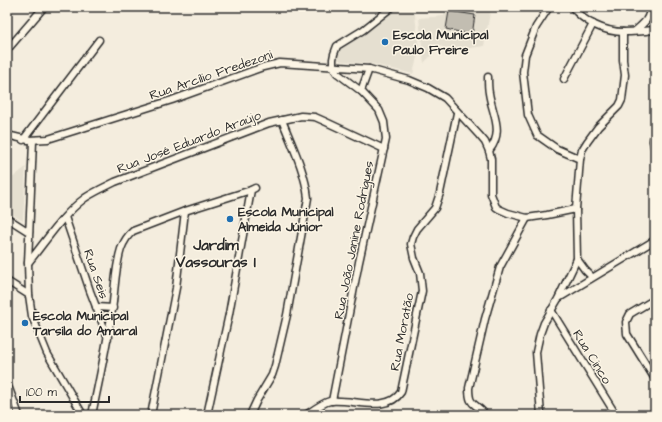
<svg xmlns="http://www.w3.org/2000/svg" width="662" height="422" font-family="'Architects Daughter',sans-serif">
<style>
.built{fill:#e5dfd0}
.building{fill:#c2bdb1;stroke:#2b2b2b}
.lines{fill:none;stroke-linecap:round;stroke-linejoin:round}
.minor-casing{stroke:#2b2b2b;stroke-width:9}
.minor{stroke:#fcf5e5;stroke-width:6}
.poi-dot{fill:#1f6fb2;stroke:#fcf5e5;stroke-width:1.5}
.labels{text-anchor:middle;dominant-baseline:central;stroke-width:3;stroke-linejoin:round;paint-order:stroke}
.poi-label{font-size:13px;font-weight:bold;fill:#2b2b2b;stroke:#fcf5e5;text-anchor:start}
.street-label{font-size:13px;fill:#2b2b2b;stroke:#fcf5e5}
.quarter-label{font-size:15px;font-weight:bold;fill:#2b2b2b;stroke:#fcf5e5}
</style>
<rect width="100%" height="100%" fill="#f4edde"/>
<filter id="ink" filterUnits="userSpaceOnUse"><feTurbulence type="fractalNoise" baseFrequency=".025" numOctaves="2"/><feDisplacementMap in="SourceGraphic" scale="8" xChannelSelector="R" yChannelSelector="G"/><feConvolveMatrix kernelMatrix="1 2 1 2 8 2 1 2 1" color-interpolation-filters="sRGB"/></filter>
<g filter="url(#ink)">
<g class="built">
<polygon points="397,7 414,7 419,49 413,74 372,64 341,61 338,59 338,51 344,46 360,37 387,17"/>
<polygon points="446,7 491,7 484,46 452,51 440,46 424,63 419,18 444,16"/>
<polygon points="26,167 23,221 7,211 7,182"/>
</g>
<polygon class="building" points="449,11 475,15 472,35 446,29"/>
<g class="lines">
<defs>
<g id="minor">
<polyline points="549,7 536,27 525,55 523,72 528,115 537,135 557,149 580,159"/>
<path d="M572 7C584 22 604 32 624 32 634 32 645 31 655 30"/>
<path d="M635 31C643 24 650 19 650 7"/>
<polyline points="7,37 10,46"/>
<polyline points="7,50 44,7"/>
<path d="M488 77C488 82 488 88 489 93 492 114 505 131 489 151"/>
<polyline points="564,79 593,24"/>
<polyline points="361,91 369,69"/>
<polyline points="655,123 653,141 655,151"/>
<polyline points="7,135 28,140 48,139 172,100 263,67 280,63 369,69 409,80 428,88 445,98 479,135 485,142 489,151 491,159 491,194 496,207 499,209 508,213 527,218 547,215 576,209 580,159 582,150 587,142 598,127 619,106 622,100 625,75 623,60 623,32"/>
<polyline points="23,140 99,40"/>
<polyline points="33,141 28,263 29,295 32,316 47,353 83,415"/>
<polyline points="65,217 90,291 108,338"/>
<polyline points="7,218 29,232"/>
<polyline points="577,259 585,270 592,277"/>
<path d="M28 263C46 241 62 215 85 198 94 192 105 187 115 182L269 123 301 116 315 117 324 121 384 149"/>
<polyline points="7,281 29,295"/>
<polyline points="559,298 655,240"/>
<polyline points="655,299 630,314 626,322 627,334 655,379"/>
<polyline points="96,307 113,308"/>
<polyline points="551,310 616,415"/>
<polyline points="7,383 19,415"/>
<polyline points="332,401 359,262 386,139 384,122 379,110 361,91 337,73 333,67 333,59 334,54 337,46 363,30 392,7"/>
<path d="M484 413C474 402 469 406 469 388L485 319 500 267 527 218"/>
<path d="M92 415C99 380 107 345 112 310 115 289 115 268 121 249 124 241 127 236 133 231L185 211 251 190"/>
<polyline points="151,415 176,288 185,211"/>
<polyline points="207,415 229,314 251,190 255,188"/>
<path d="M250 415 257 400 272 375 275 366 287 315 308 198C305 171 292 145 282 120"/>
<path d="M306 415C313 410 322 403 330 401 352 398 387 414 401 392L422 291 420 273 414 258 411 244 413 237 417 229 435 208 440 193 457 113"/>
<polyline points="541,415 536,352 540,334 544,323 558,299 577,259 576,209"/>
</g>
</defs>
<use href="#minor" class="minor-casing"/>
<use href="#minor" class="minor"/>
</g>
</g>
<g class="poi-dot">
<circle cx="385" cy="42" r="4"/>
<circle cx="230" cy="219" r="4"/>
<circle cx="25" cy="323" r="4"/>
</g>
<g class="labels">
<g class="poi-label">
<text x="393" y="35">Escola Municipal<tspan x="393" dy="15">Paulo Freire</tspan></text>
<text x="238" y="212">Escola Municipal<tspan x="238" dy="15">Almeida Júnior</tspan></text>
<text x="33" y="316">Escola Municipal<tspan x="33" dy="15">Tarsila do Amaral</tspan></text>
</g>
<g class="street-label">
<text transform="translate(211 75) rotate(-19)">Rua Arcílio Fredezoni</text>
<text transform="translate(189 142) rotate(-21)">Rua José Eduardo Araújo</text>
<text transform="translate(354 240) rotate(-79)">Rua João Janine Rodrigues</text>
<text transform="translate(96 274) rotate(71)">Rua Seis</text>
<text transform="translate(402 332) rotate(-79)">Rua Moratão</text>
<text transform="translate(592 357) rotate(58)">Rua Cinco</text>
</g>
<g class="quarter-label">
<text x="216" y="245">Jardim<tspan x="216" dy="17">Vassouras I</tspan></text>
</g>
</g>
<rect width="662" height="422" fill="none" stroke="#fcf5e5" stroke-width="24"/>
<rect x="12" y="12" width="638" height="398" fill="none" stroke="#2b2b2b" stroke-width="1.5" filter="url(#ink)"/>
<path d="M20 396v6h89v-6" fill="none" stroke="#2b2b2b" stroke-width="2"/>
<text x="26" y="396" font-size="12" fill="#2b2b2b" stroke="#fcf5e5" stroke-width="3" paint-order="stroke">100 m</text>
</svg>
